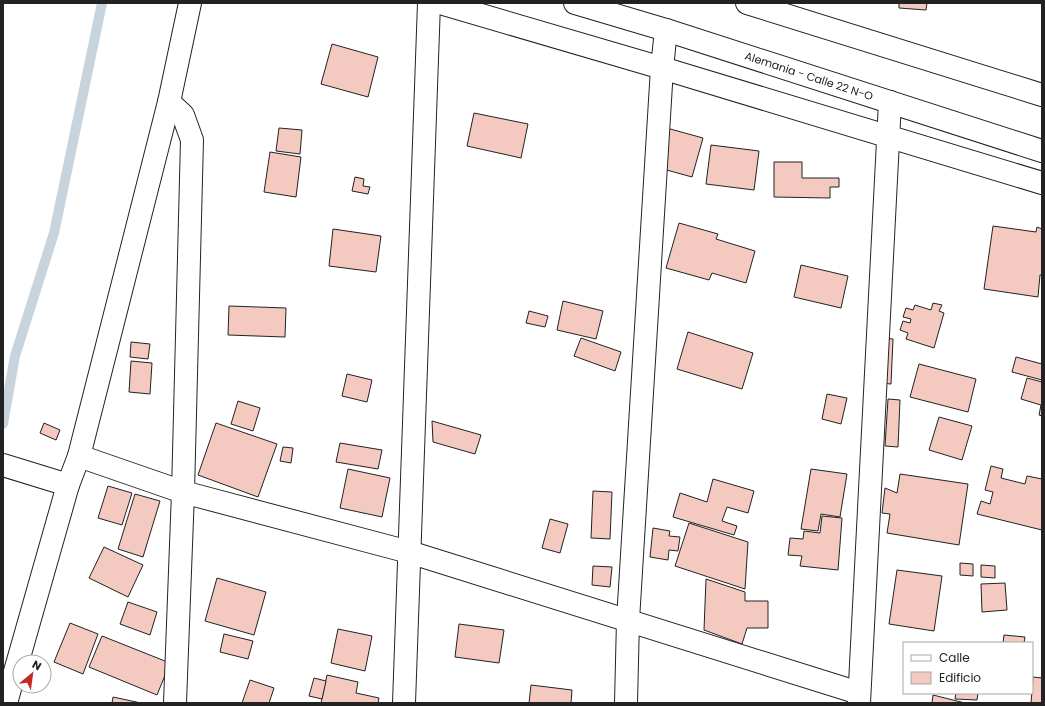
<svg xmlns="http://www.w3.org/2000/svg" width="1045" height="706" font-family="Poppins,sans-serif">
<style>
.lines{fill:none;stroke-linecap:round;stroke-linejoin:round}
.stream{stroke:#c7d3dd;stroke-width:10}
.building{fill:#f3c9c0;stroke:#222}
.street-casing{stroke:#222;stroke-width:24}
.secondary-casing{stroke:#222;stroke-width:24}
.street{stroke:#fff;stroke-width:22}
.secondary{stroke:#fff;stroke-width:22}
.labels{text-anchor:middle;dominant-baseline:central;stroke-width:3;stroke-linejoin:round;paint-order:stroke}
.street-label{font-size:11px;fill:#222;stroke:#fff}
</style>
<rect width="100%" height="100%" fill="#fff"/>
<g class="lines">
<polyline class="stream" points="3,424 15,356 54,233 102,3"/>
</g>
<g class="building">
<polygon points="899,3 927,3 926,10 899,8"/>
<polygon points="332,44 378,57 368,97 321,84"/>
<polygon points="474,113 528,124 521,158 467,146"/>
<polygon points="663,127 703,138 692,177 663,169"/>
<polygon points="279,128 302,130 300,154 276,151"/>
<polygon points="711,145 759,151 754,190 706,184"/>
<polygon points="270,152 301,157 296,197 264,192"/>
<polygon points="774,162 802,162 802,178 839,178 839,187 830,187 830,198 774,197"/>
<polygon points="355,177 364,179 363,186 370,187 368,194 352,191"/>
<polygon points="679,223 718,234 716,239 755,251 746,283 712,273 709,280 666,268"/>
<polygon points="993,226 1036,232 1037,227 1042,229 1042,275 1040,275 1038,297 984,289"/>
<polygon points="333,229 381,236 376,272 329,266"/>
<polygon points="801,265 848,276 841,308 794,297"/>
<polygon points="563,301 603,311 596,339 557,330"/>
<polygon points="933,303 942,305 939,311 944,313 934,348 906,339 908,333 900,330 903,321 910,323 911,319 903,317 906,308 913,310 915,305 931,310"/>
<polygon points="229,306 286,308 285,337 228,335"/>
<polygon points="529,311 548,316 545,327 526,323"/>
<polygon points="688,332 753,353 742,389 677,369"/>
<polygon points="581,338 621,352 615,371 574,356"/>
<polygon points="881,338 893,339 891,384 880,383"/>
<polygon points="131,342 150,344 148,359 130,357"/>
<polygon points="1016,357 1042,364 1042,380 1012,372"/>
<polygon points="131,361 152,363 150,394 129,392"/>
<polygon points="919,364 976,379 968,412 910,397"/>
<polygon points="347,374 372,380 367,402 342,396"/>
<polygon points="1027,378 1042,382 1042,416 1039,415 1041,405 1021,399"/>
<polygon points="827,394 847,398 841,424 822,419"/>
<polygon points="888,399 900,400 898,447 885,446"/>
<polygon points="238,401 260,408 253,431 231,424"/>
<polygon points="939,417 972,426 962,460 929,450"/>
<polygon points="432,421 481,435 475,454 433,442"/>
<polygon points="44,423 60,430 56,440 40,433"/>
<polygon points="216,423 277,444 258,497 198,475"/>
<polygon points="340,443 382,450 378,469 336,462"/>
<polygon points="283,447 293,448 291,463 280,461"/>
<polygon points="991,466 1003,469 1001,478 1025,484 1027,476 1042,479 1042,530 977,514 981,501 990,504 993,492 985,490"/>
<polygon points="348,469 390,478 382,517 340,508"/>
<polygon points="811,469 847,474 840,517 821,514 818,531 801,529"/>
<polygon points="900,474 968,484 959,545 887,533 890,514 882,513 885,488 897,493"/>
<polygon points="713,479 754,491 748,513 727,507 722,521 737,526 734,535 673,517 680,493 707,502"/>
<polygon points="108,486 132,493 122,525 98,518"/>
<polygon points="593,491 612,492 610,539 591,538"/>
<polygon points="135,494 160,501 143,557 118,549"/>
<polygon points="822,516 842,518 838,570 800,566 802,556 788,555 790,538 803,539 804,531 820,533"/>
<polygon points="550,519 568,524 560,553 542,548"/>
<polygon points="689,523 748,542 745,589 675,566"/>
<polygon points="653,528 670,531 669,536 680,537 678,551 669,550 668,560 650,557"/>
<polygon points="104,547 143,565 128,597 89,578"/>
<polygon points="960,563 973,564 973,576 960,575"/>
<polygon points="981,565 995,566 995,578 981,577"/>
<polygon points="593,566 612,567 610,587 592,585"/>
<polygon points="897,570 942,576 934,631 889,624"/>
<polygon points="217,578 266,592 254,635 205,621"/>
<polygon points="706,579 745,592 745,601 768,601 768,628 747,628 742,644 704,630"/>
<polygon points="1005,583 1007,610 982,612 981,584"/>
<polygon points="128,602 157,612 150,635 120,624"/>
<polygon points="70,623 98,634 83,674 54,662"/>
<polygon points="459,624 504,630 499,663 455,657"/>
<polygon points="338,629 372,636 365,671 331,663"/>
<polygon points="224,634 253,641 248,659 220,652"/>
<polygon points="1004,635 1025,637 1024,643 1003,643"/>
<polygon points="102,636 170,663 157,695 89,667"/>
<polygon points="327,675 358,682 356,693 379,698 378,703 321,703"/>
<polygon points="1033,677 1042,678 1042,703 1031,703"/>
<polygon points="314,678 326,681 322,699 309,696"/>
<polygon points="250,680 274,688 269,703 242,703"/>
<polygon points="531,685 572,690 571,703 529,703"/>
<polygon points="956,693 978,693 977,700 955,699"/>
<polygon points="933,695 965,703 932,703"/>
<polygon points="113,697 141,703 112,703"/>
</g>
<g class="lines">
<defs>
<g id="street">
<polyline points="440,3 662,68 1042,183"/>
<polyline points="169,102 183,115 192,140 183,492 175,703"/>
<polyline points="79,456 183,492 409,552 859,693"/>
<polyline points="3,465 68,485"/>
<polyline points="6,703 68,485 79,456 169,102 190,3"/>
<polyline points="404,703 429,3"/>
<polyline points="626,703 628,620 662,68 666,30"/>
<polyline points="859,703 890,102"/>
</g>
<g id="secondary">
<polyline points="575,3 666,30 1042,151"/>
<polyline points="747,3 1042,95"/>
</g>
</defs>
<use href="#street" class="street-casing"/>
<use href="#secondary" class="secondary-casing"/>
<use href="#street" class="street"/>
<use href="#secondary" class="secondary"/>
</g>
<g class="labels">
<g class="street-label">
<text transform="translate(809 76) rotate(18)">Alemania - Calle 22 N-O</text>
</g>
</g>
<rect width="1045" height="706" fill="none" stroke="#222222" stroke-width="8"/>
<rect x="903" y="642" width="130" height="52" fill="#ffffff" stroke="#a7a7a7"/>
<rect x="911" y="655" width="20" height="6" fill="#ffffff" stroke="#a7a7a7"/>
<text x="939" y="662" font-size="12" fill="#222222">Calle</text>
<rect x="911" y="672" width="20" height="12" fill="#f3c9c0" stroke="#a7a7a7"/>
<text x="939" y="682" font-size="12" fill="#222222">Edificio</text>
<g transform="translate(32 674) rotate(29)"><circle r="19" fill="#ffffff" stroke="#a7a7a7"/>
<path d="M0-3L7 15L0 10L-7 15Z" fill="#c62828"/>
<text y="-6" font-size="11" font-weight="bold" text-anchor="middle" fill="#222222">N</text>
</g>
</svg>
